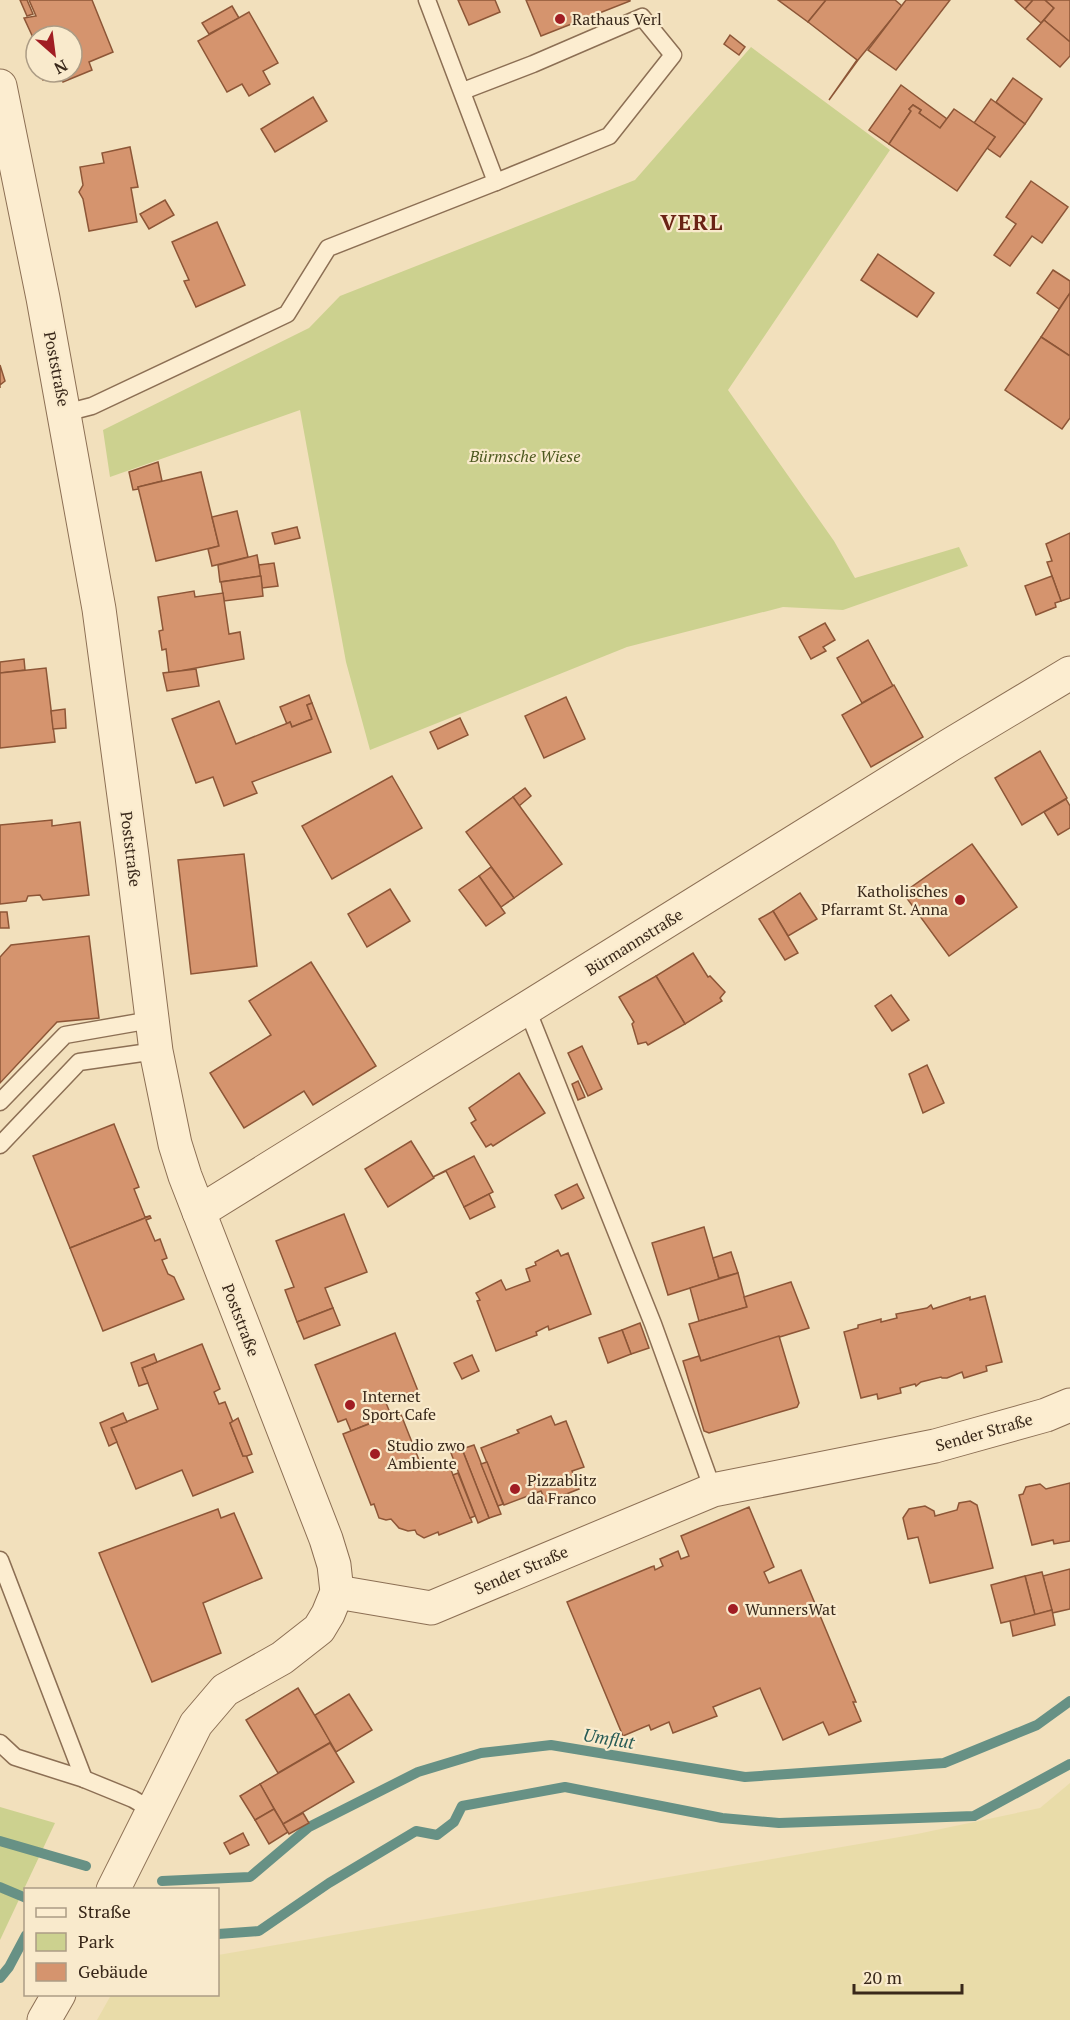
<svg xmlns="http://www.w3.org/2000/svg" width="1070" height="2020" font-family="'PT Serif',serif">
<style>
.farmland{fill:#e9dca9}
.green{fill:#ccd18f}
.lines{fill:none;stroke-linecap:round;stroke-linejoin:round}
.stream{stroke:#679185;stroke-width:10}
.building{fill:#d5946e;stroke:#8d5637;stroke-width:1.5}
.service-casing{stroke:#8c6f54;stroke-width:19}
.minor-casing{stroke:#8c6f54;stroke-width:35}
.tertiary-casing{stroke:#8c6f54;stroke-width:35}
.service{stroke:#fcedd0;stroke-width:16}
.minor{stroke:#fcedd0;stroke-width:33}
.tertiary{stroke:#fcedd0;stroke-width:33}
.poi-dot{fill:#a11d23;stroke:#f9eacc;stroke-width:2}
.labels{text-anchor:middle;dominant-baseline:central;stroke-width:4.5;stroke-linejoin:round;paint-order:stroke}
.poi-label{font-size:16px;fill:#39281a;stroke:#f9eacc;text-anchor:start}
.street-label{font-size:16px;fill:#39281a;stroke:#f9eacc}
.park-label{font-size:16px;font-style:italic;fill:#4c581e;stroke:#f9eacc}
.water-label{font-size:18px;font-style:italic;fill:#285b55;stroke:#f9eacc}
.district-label{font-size:22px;font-weight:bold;letter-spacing:1.5px;fill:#6a2315;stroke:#f9eacc}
</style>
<rect width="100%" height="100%" fill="#f2e0bc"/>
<polygon class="farmland" points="1070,1783 1070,2020 97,2020 111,1995 218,1994 218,1955 917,1834 1040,1808"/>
<g class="green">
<polygon points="751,47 890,150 728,390 834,541 855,578 959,547 968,566 843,610 783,607 627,647 370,750 346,662 300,410 110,477 103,430 309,328 340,296 635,180"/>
<polygon points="0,1807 55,1823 0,1940"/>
</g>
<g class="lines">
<g class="stream">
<polyline points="0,1841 86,1866"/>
<polyline points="162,1881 250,1877 309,1827 418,1772 481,1753 551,1745 745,1777 944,1763 1037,1725 1070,1701"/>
<polyline points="0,1887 26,1898"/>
<polyline points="218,1934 259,1931 329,1883 416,1831 437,1835 454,1822 462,1806 565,1787 722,1818 779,1823 974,1816 1070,1764"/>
<polyline points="0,1978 9,1967 26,1935"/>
</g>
</g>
<g class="building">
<polygon points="20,0 27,0 33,14 27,16"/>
<polygon points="29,0 92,0 113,52 89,62 92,70 63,82 59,72 43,80 40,72 72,72 72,36 36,36 36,44 24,18 36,16"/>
<polygon points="458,0 495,0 500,12 469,25"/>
<polygon points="526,0 630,0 630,1 541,36"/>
<polygon points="778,0 826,0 808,22"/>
<polygon points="826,0 895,0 902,6 858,60 829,100 857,60 808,22"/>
<polygon points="906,0 950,0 896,70 868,50"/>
<polygon points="1015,0 1033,0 1025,9"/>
<polygon points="1033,0 1045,0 1054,8 1041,23 1025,9"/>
<polygon points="1045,0 1070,0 1070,42 1044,20 1054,8"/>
<polygon points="232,6 239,18 209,34 202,23"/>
<polygon points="249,12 278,63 263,71 270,84 249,96 242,84 227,92 198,41"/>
<polygon points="1044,20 1070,42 1070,56 1060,67 1027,39"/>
<polygon points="730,35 745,47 739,55 724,44"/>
<polygon points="1013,78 1042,99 1025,124 996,102"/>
<polygon points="901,85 947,119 940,128 919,113 921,110 913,105 909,109 911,111 889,144 869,130"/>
<polygon points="313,97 327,121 275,152 261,129"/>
<polygon points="991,99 1025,124 1000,157 987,148 995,137 974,123"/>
<polygon points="913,105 921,110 919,113 940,128 954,109 995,137 957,191 889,144 911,111 909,109"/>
<polygon points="130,147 138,187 131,188 137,222 89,231 83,199 79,192 83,185 80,167 104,163 102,153"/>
<polygon points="1031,181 1068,207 1042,243 1032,236 1010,266 994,255 1016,224 1006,217"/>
<polygon points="165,200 174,215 149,229 140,214"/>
<polygon points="217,222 245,285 196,307 184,281 189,280 172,242"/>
<polygon points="878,254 934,293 917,317 861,280"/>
<polygon points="1053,270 1070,281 1070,293 1059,309 1037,293"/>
<polygon points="1070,293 1070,356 1041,337"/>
<polygon points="1041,337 1070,356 1070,418 1062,429 1005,390"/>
<polygon points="0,365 5,381 0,385 0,388"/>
<polygon points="158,462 162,481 138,487 139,489 133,490 129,472"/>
<polygon points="201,472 219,546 156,561 138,487"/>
<polygon points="237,511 248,557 212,566 208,549 219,546 212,517"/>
<polygon points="297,527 300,538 275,544 272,533"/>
<polygon points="1070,533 1070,598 1061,601 1047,562 1052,561 1046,544"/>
<polygon points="257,555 261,576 220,582 218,565"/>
<polygon points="274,563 278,586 262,588 259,565"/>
<polygon points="261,576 263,596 224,601 221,582"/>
<polygon points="1052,576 1061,601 1055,603 1056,607 1036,615 1025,586"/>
<polygon points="194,591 195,597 223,593 229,634 240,632 244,659 169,673 166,649 162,650 159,631 163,630 158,597"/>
<polygon points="825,623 835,640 823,647 826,651 811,659 799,637"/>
<polygon points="868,640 893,686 862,703 837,658"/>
<polygon points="24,659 25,670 0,673 0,662"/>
<polygon points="46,668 55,742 0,748 0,673"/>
<polygon points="196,669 199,686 167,691 163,673"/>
<polygon points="894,685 923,737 871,767 842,715"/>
<polygon points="309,695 312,703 307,705 312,719 292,727 290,722 287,724 280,707"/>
<polygon points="566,697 585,739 544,758 525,716"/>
<polygon points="219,701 236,744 288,723 290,722 292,727 312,719 307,705 312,703 331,752 252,782 257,793 224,806 213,777 196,783 172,719"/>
<polygon points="65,709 66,728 53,729 51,711"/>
<polygon points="460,718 468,735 438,749 430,732"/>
<polygon points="1040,751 1067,798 1022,825 995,778"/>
<polygon points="392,776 422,828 332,879 302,826"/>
<polygon points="525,788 531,796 519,806 513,797"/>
<polygon points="513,797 562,864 514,898 466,832"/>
<polygon points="1066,799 1070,806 1070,828 1058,835 1044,812"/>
<polygon points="52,820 52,826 80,822 89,895 43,900 40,895 28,896 26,901 0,904 0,825"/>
<polygon points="972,844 1017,907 949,956 903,893"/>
<polygon points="244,854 257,966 191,974 178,860"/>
<polygon points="491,867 514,898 501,907 479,876"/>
<polygon points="479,876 505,913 486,926 459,890"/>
<polygon points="390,889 410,921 367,947 348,914"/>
<polygon points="800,893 817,919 788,936 773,911"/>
<polygon points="773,911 798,953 785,960 759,919"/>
<polygon points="0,912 7,912 9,928 0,928"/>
<polygon points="89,936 99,1018 57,1022 0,1083 0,957 11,945"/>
<polygon points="693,953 708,977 710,976 725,992 720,998 722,1001 685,1024 656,976"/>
<polygon points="311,962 376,1066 313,1105 304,1091 244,1128 210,1073 271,1035 249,1001"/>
<polygon points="656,976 685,1024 648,1045 646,1042 638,1044 632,1024 634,1022 619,997"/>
<polygon points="891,995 909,1020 892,1031 875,1006"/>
<polygon points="582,1046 602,1089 588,1096 568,1053"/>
<polygon points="927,1065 944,1103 923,1113 909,1074"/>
<polygon points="519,1073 545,1113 493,1146 491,1144 486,1147 471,1123 476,1120 469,1108"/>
<polygon points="578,1081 585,1097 578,1100 572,1084"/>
<polygon points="114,1124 139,1187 134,1189 145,1217 150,1216 70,1248 33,1156"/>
<polygon points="411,1141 434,1178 388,1207 365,1169"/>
<polygon points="474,1156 493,1192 464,1207 446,1171 433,1177"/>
<polygon points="577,1184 584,1198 562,1209 555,1195"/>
<polygon points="489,1194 495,1207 470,1219 464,1207"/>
<polygon points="344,1214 367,1272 325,1288 333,1308 297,1322 285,1290 294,1287 276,1241"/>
<polygon points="150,1216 151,1218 146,1220 155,1241 160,1239 167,1258 162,1260 168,1274 174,1277 184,1299 103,1331 70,1248"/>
<polygon points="704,1227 719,1279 668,1295 652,1243"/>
<polygon points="558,1250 561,1256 568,1253 591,1314 549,1330 548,1326 536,1332 537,1335 496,1351 477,1301 480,1300 476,1293 501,1280 506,1290 530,1281 526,1269 536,1265 535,1262"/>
<polygon points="731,1252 738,1273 719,1278 713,1258"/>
<polygon points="738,1273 747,1307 699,1321 690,1288"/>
<polygon points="791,1282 809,1328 701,1361 689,1324 747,1307 744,1297"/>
<polygon points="985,1296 1002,1362 986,1366 987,1371 964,1378 962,1372 947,1378 942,1378 941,1377 921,1382 916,1386 915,1384 900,1388 901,1393 878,1399 877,1394 861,1398 844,1332 858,1328 858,1325 881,1319 881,1322 897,1318 896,1314 927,1308 931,1305 933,1309 970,1297 970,1300"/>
<polygon points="333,1308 340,1325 304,1339 297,1322"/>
<polygon points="640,1323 649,1348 631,1354 622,1330"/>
<polygon points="622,1330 631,1354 608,1363 599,1338"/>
<polygon points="395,1333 418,1391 386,1403 391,1415 351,1431 346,1419 338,1422 315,1365"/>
<polygon points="779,1336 799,1403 797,1407 709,1433 704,1431 683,1361 699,1356 701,1361"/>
<polygon points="202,1344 220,1389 214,1392 219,1404 225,1402 233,1422 230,1423 243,1456 246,1455 253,1472 193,1496 182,1470 136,1489 111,1428 158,1409 142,1368"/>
<polygon points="154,1354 157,1362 142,1368 148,1383 139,1386 131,1363"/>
<polygon points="472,1355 479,1371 462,1379 454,1363"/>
<polygon points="400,1412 421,1465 434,1470 449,1465 472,1522 439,1535 438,1532 424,1538 417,1534 415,1530 408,1531 399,1528 391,1519 386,1520 379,1518 374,1504 371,1505 343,1434"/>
<polygon points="123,1413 127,1422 111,1428 117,1442 109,1446 100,1423"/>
<polygon points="551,1416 555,1425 566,1421 584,1467 572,1471 579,1489 546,1502 541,1491 504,1505 481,1448 519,1433 517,1430"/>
<polygon points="238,1418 252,1454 247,1456 243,1456 230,1423"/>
<polygon points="474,1445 501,1514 489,1518 462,1449"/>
<polygon points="462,1449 489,1518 478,1523 451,1453"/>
<polygon points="487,1462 503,1504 498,1506 481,1464"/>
<polygon points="458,1473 475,1516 470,1518 453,1475"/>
<polygon points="1070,1483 1070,1541 1054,1544 1053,1540 1032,1545 1019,1495 1023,1494 1026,1487 1040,1484 1046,1489"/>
<polygon points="970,1501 977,1505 993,1568 930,1583 918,1537 908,1539 903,1518 909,1509 925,1506 934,1511 935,1516 957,1510 959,1503"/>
<polygon points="749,1507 774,1567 764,1572 769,1583 801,1570 856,1702 853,1702 861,1721 829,1735 823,1722 783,1740 760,1688 713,1707 717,1716 673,1733 669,1722 651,1730 649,1725 623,1736 567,1602 651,1567 654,1566 655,1570 663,1566 660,1559 678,1551 681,1559 689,1556 681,1536"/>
<polygon points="218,1509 221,1518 234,1513 262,1578 203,1603 221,1653 152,1682 99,1553"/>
<polygon points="1070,1569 1070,1609 1052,1613 1043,1576"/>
<polygon points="1042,1572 1052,1610 1035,1615 1025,1576"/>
<polygon points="1025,1576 1035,1615 1001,1623 991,1585"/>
<polygon points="1052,1610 1055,1625 1013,1636 1010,1621"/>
<polygon points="298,1688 331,1742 278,1773 246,1720"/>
<polygon points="349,1694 372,1730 336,1752 315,1715"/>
<polygon points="330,1743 354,1782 283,1824 260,1784"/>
<polygon points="260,1784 274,1809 255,1820 240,1796"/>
<polygon points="274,1809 288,1832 269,1844 255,1820"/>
<polygon points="303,1813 309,1823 289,1834 283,1824"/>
<polygon points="243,1833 249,1845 230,1854 224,1843"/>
</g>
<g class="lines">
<defs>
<g id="service">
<polyline points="427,0 496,182 609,136 673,55 642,17 533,64 463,91"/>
<polyline points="65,413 92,406 287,314 328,248 496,182"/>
<polyline points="527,1009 653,1324 713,1490"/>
<polyline points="0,1102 65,1035 151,1020"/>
<polyline points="0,1145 79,1062 156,1051"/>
<polyline points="0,1560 84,1779"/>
<polyline points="0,1743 15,1757 84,1779 133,1799 153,1811"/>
</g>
<g id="minor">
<polyline points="199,1212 950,745 1070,673"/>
<polyline points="337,1592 431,1608 713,1490 935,1446 1046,1415 1070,1405"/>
</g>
<g id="tertiary">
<polyline points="0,86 43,298 99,609 132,856 156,1051 175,1144 185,1176 326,1539 334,1565 337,1592 328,1614 319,1629 282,1658 225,1690 196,1724 113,1890"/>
<polyline points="44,2020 59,1994"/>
</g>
</defs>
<use href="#service" class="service-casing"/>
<use href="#minor" class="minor-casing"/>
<use href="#tertiary" class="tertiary-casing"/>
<use href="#service" class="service"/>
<use href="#minor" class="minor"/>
<use href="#tertiary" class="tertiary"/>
</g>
<g class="poi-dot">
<circle cx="560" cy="19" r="6"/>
<circle cx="960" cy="900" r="6"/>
<circle cx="350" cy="1405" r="6"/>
<circle cx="375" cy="1454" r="6"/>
<circle cx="515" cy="1489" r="6"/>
<circle cx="733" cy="1609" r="6"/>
</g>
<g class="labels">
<g class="poi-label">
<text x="572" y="19">Rathaus Verl</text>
<text x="948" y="891" text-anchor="end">Katholisches<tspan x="948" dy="18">Pfarramt St. Anna</tspan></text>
<text x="362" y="1396">Internet<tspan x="362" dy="18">Sport Cafe</tspan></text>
<text x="387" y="1445">Studio zwo<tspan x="387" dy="18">Ambiente</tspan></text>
<text x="527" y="1480">Pizzablitz<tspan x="527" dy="18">da Franco</tspan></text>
<text x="745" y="1609">WunnersWat</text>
</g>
<g class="street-label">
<text transform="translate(57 369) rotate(79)">Poststraße</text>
<text transform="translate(131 849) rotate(83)">Poststraße</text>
<text transform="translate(634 942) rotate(-32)">Bürmannstraße</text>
<text transform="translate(241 1320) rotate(69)">Poststraße</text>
<text transform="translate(984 1432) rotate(-16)">Sender Straße</text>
<text transform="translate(521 1570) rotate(-23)">Sender Straße</text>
</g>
<g class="park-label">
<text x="525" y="456">Bürmsche Wiese</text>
</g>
<g class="water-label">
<text transform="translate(609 1738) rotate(9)">Umflut</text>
</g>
<g class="district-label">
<text x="692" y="221">VERL</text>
</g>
</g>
<rect x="24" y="1888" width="195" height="108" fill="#f9eacc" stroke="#ac9c85" stroke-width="1.5"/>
<rect x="36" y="1908" width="30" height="9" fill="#fcedd0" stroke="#ac9c85" stroke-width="1.5"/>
<text x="78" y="1918" font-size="18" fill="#39281a">Straße</text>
<rect x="36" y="1933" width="30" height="18" fill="#ccd18f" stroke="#ac9c85" stroke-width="1.5"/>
<text x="78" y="1948" font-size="18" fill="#39281a">Park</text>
<rect x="36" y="1963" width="30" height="18" fill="#d5946e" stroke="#ac9c85" stroke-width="1.5"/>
<text x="78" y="1978" font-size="18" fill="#39281a">Gebäude</text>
<g transform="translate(54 54) rotate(152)"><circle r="28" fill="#f9eacc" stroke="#ac9c85" stroke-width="1.5"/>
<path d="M0-4.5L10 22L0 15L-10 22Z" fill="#a11d23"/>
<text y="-9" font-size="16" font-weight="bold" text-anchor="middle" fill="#39281a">N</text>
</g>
<path d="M854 1984v9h108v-9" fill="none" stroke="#39281a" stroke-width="3"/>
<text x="863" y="1984" font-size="18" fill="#39281a" stroke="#f9eacc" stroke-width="4.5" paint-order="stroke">20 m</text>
</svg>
